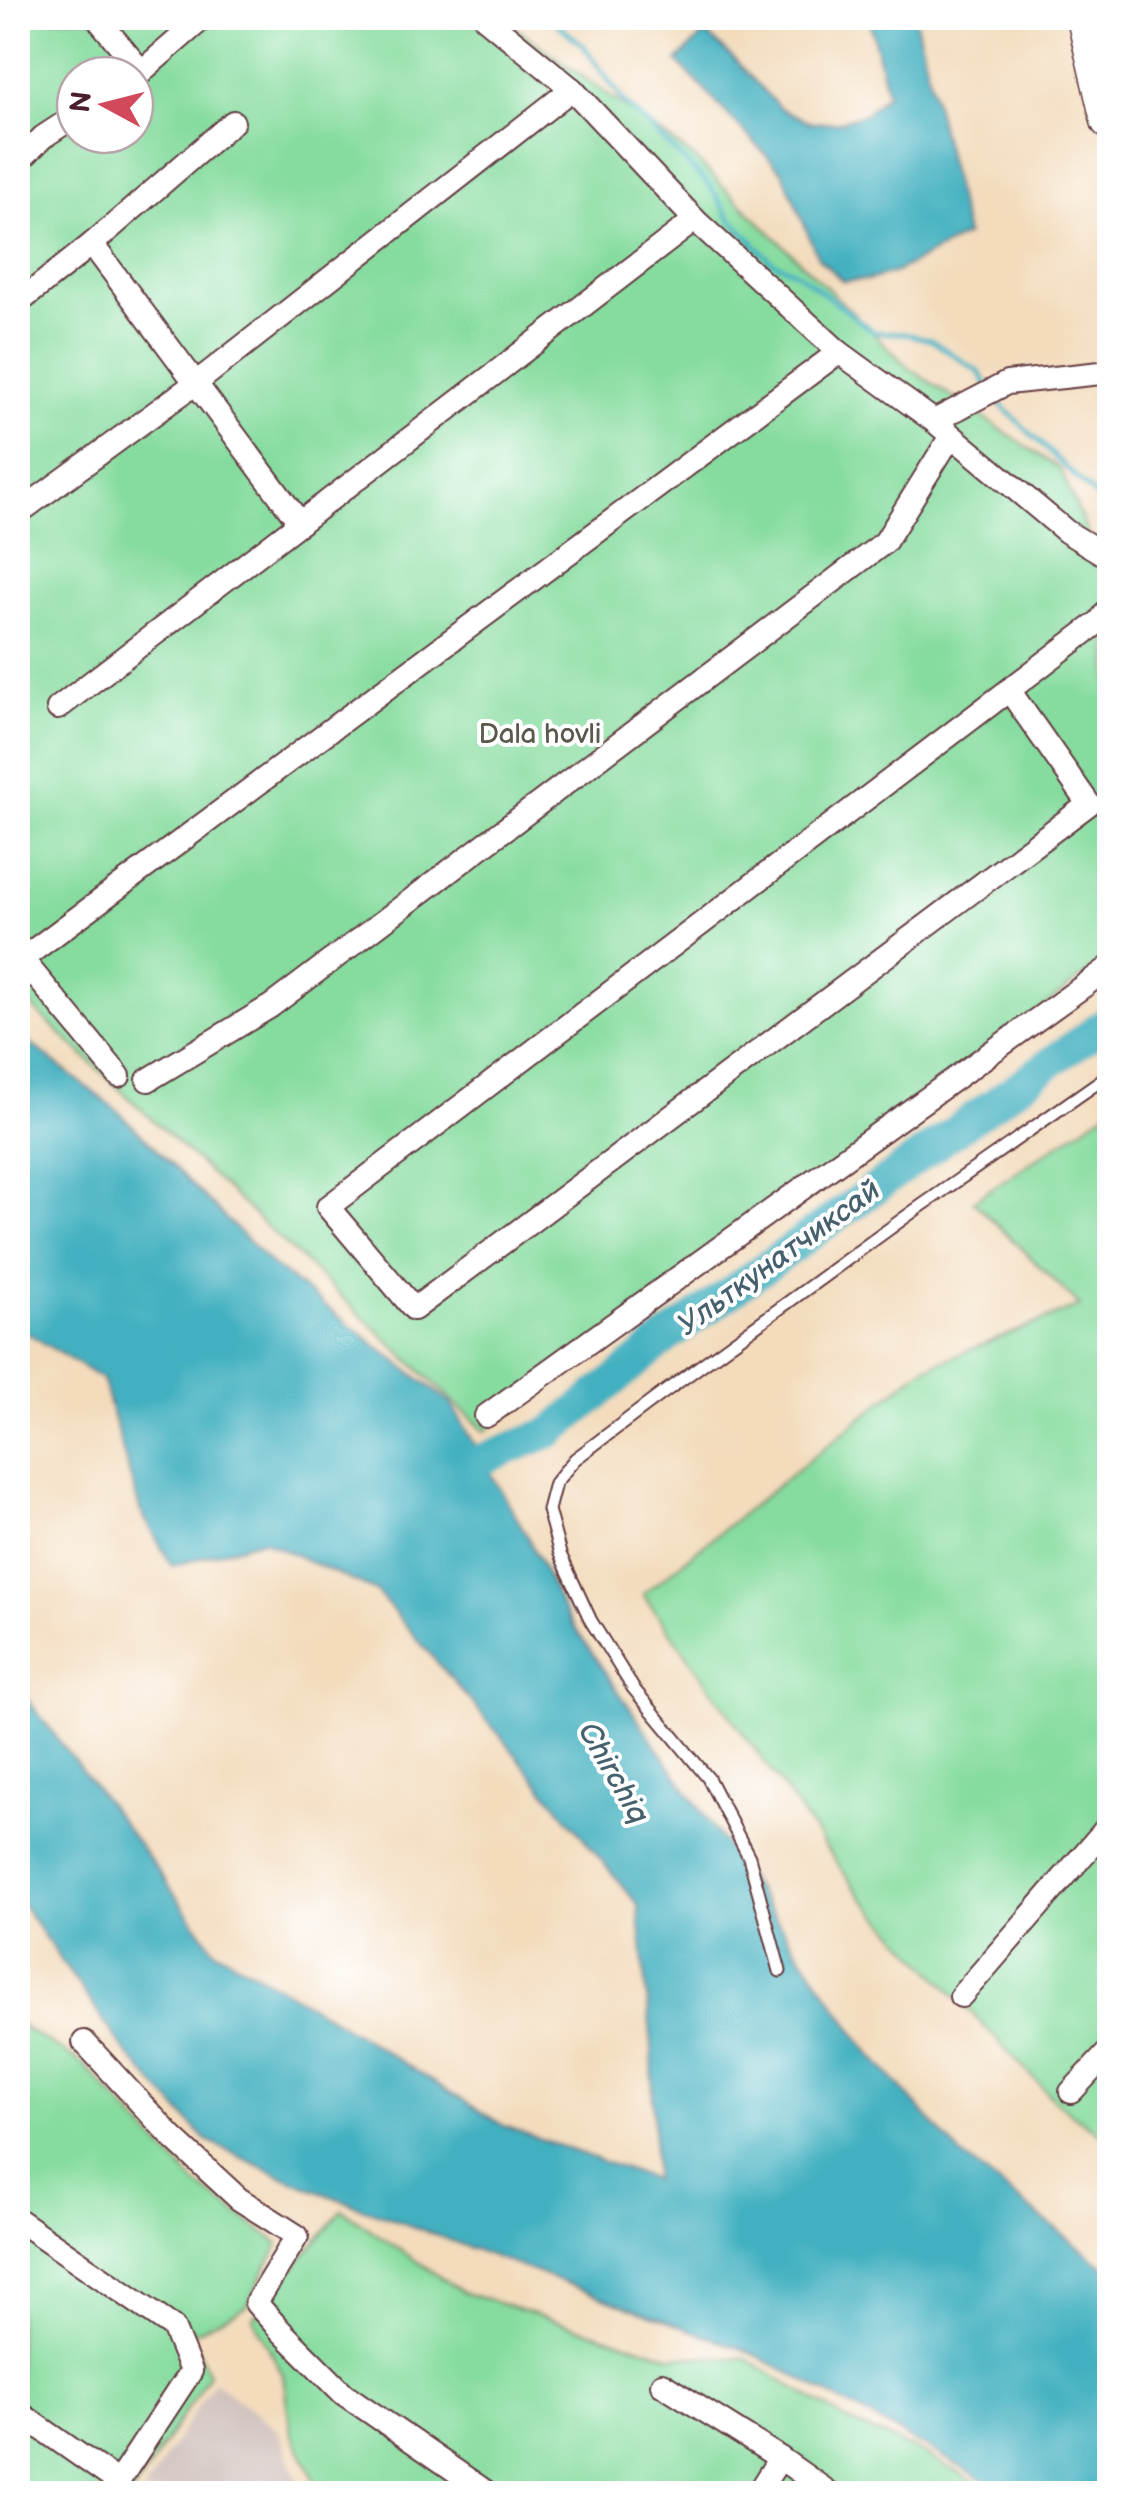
<svg xmlns="http://www.w3.org/2000/svg" width="1127" height="2511" font-family="'Balsamiq Sans',sans-serif">
<style>
.industrial{fill:#cfc0bb}
.green{fill:#86dc9f;stroke:#687e65;stroke-width:2.5;fill-rule:evenodd}
.water{fill:#43b0c0;stroke:#466876;stroke-width:2.5}
.lines{fill:none;stroke-linecap:round;stroke-linejoin:round}
.stream{stroke:#43b0c0;stroke-width:5}
.river{stroke:#43b0c0;stroke-width:32}
.service-casing{stroke:#633b41;stroke-width:15}
.minor-casing{stroke:#633b41;stroke-width:26}
.trunk-casing{stroke:#633b41;stroke-width:41}
.service{stroke:#fff;stroke-width:11}
.minor{stroke:#fff;stroke-width:22}
.trunk{stroke:#fff;stroke-width:38}
.labels{text-anchor:middle;dominant-baseline:central;stroke-width:8;stroke-linejoin:round;paint-order:stroke}
.park-label{font-size:28px;fill:#5c584e;stroke:#fff}
.water-label{font-size:30px;font-style:italic;fill:#47606e;stroke:#fff}
</style>
<rect width="100%" height="100%" fill="#fff"/>
<filter id="ink" filterUnits="userSpaceOnUse"><feTurbulence type="fractalNoise" baseFrequency=".01" numOctaves="2"/><feDisplacementMap in="SourceGraphic" scale="20" xChannelSelector="R" yChannelSelector="G"/><feConvolveMatrix kernelMatrix="1 2 1 2 8 2 1 2 1" color-interpolation-filters="sRGB"/></filter>
<filter id="wash" filterUnits="userSpaceOnUse"><feTurbulence type="fractalNoise" baseFrequency=".0048" numOctaves="4" result="noise"/><feDisplacementMap in="SourceGraphic" scale="40" xChannelSelector="R" yChannelSelector="G"/><feGaussianBlur stdDeviation="2.25" result="paint"/><feColorMatrix in="noise" values="0 0 0 0 0 0 0 0 0 0 0 0 0 0 0 0 0 1.4 0 .05"/><feComposite in="paint" operator="in"/></filter>
<g filter="url(#wash)">
<rect width="100%" height="100%" fill="#f3dbbc"/>
<polygon class="industrial" points="214,2381 278,2430 303,2493 143,2493"/>
<g class="green">
<path d="M18 18H502L692 156 909 368 1060 469 1109 583V957L485 1431 18 994ZM75 75H135V135H75Z"/>
<polygon points="1109,1110 1109,2140 1057,2103 861,1896 643,1594 922,1369 1080,1306 973,1201"/>
<polygon points="18,2021 27,2030 82,2063 197,2185 279,2243 247,2306 191,2334 209,2374 133,2493 18,2493"/>
<polygon points="342,2210 462,2292 670,2356 746,2358 853,2424 912,2448 996,2493 321,2493 291,2432 283,2375 253,2318"/>
</g>
<g class="water">
<polygon points="869,18 915,18 966,235 896,272 868,280 843,281 818,258 783,173 677,61 705,33 730,55 781,109 811,123 839,122 865,114 887,94"/>
<polygon points="18,1034 119,1112 271,1264 451,1403 525,1532 567,1617 864,2046 962,2156 1109,2270 1109,2493 1009,2493 755,2354 296,2183 207,2141 128,2055 18,1899 18,1687 151,1861 214,1949 325,2014 504,2126 654,2180 652,2046 638,1905 503,1739 376,1591 262,1540 172,1566 140,1510 102,1379 18,1327"/>
</g>
<g class="lines">
<g class="stream">
<polyline points="550,18 583,45 624,102 710,186 730,218 771,261 796,272 874,332 901,333 931,340 978,371 989,387"/>
<polyline points="995,396 1004,408 1110,510"/>
</g>
<polyline class="river" points="443,1475 551,1432 668,1337 1110,1020"/>
</g>
</g>
<g filter="url(#ink)">
<g class="lines">
<defs>
<polyline id="service" points="780,1971 749,1857 708,1778 633,1688 591,1621 560,1554 548,1510 555,1483 575,1459 659,1396 911,1213 1110,1074"/>
<g id="minor">
<polyline points="97,18 142,72"/>
<polyline points="485,18 572,89 695,220 839,352 934,421 1067,532 1110,558"/>
<polyline points="135,77 203,18"/>
<polyline points="18,162 43,137 75,116"/>
<polyline points="92,244 300,523"/>
<polyline points="18,303 92,244 233,122"/>
<polyline points="934,421 1007,383 1110,372"/>
<polyline points="18,513 196,383 572,89"/>
<polyline points="1009,690 1089,804 414,1309 328,1207 1100,621 1110,607"/>
<polyline points="58,708 695,220"/>
<polyline points="119,1076 22,959 839,352"/>
<polyline points="148,1080 271,1006 885,542 951,436"/>
<polyline points="486,1416 1110,967"/>
<polyline points="961,1996 1110,1824"/>
<polyline points="84,2042 172,2137 239,2199 297,2236 256,2303 281,2331 344,2394 489,2494"/>
<polyline points="1071,2092 1110,2050"/>
<polyline points="18,2220 173,2327 191,2371 110,2494"/>
<polyline points="662,2384 780,2458 831,2494"/>
<polyline points="18,2412 118,2482"/>
<polyline points="757,2494 780,2458"/>
</g>
<polyline id="trunk" points="1086,18 1110,120"/>
</defs>
<use href="#service" class="service-casing"/>
<use href="#minor" class="minor-casing"/>
<use href="#trunk" class="trunk-casing"/>
<use href="#service" class="service"/>
<use href="#minor" class="minor"/>
<use href="#trunk" class="trunk"/>
</g>
</g>
<g class="labels">
<g class="park-label">
<text x="540" y="734">Dala hovli</text>
</g>
<g class="water-label">
<text transform="translate(779 1258) rotate(-36)">Ульткунатчиксай</text>
<text transform="translate(613 1773) rotate(60)">Chirchiq</text>
</g>
</g>
<rect width="1127" height="2511" fill="none" stroke="#fff" stroke-width="60"/>
<g transform="translate(105 105) rotate(277)"><circle r="48" fill="#ffffff" stroke="#b7a5aa" stroke-width="2.5"/>
<path d="M0-8L18 38L0 25L-18 38Z" fill="#d1495b"/>
<text y="-15" font-size="28" font-weight="bold" text-anchor="middle" fill="#4a1f2b">N</text>
</g>
</svg>
